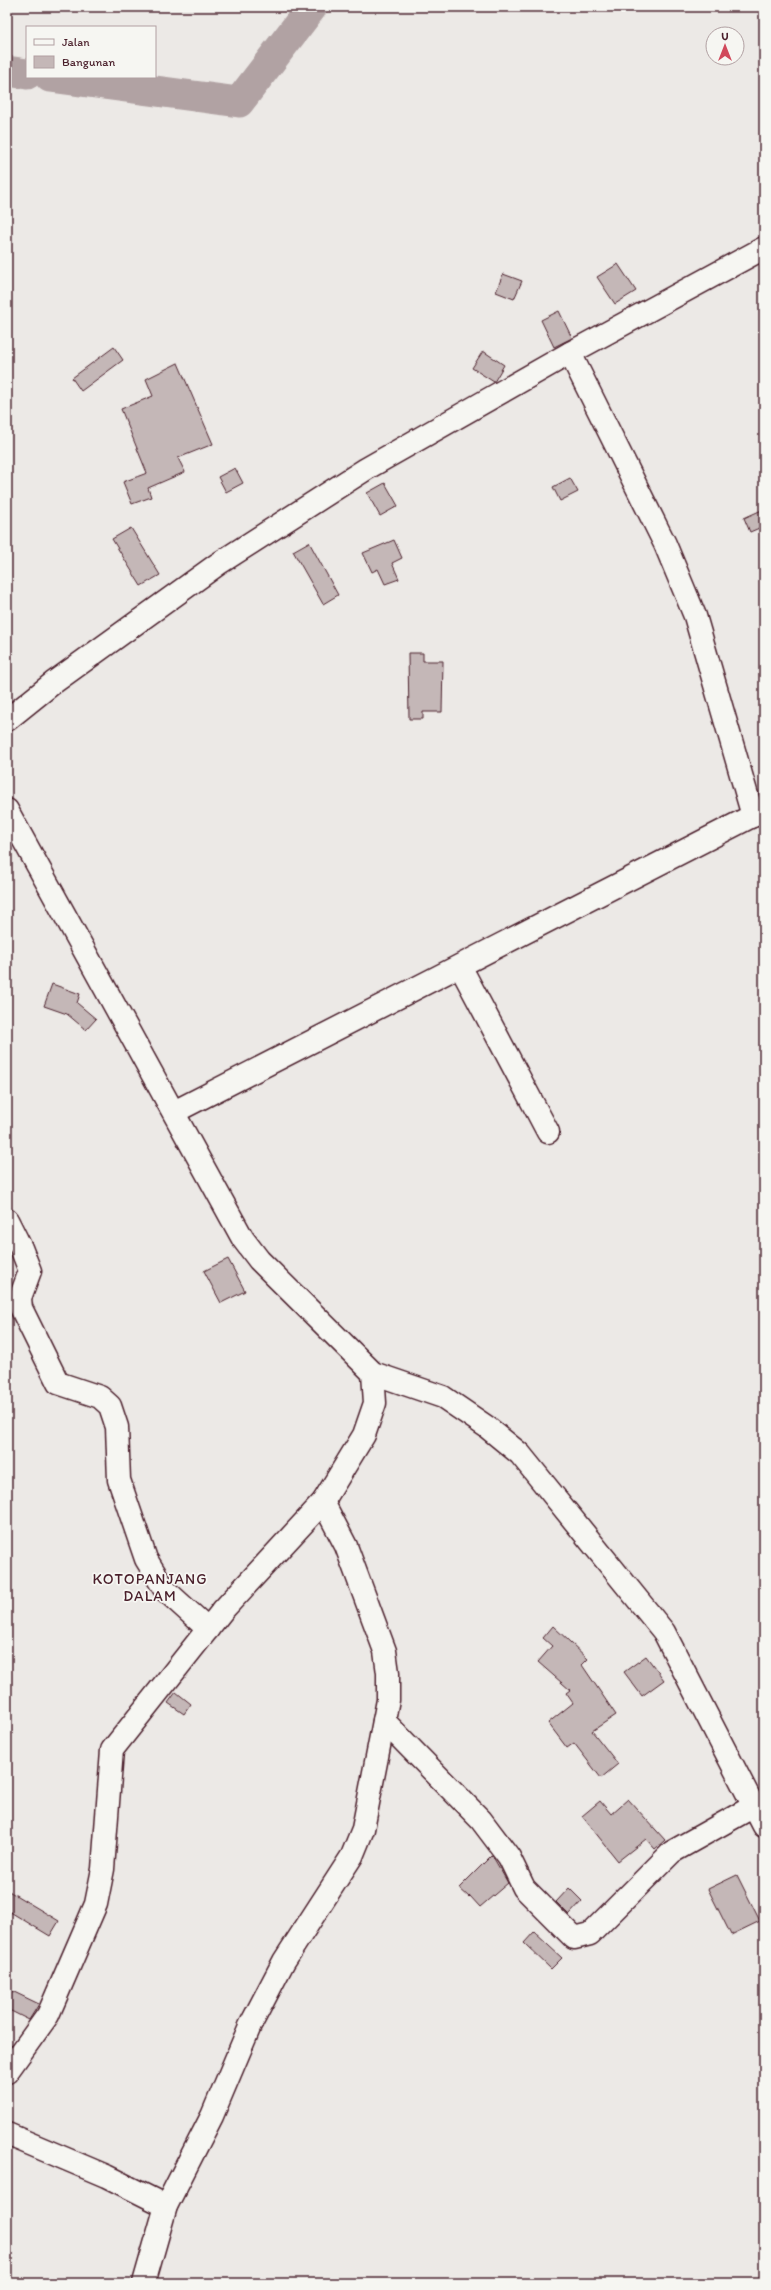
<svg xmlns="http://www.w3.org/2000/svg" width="771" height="2290" font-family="Itim,sans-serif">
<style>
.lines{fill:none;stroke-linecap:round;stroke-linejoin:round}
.river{stroke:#b1a2a3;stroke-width:31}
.building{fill:#c4b7b7;stroke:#4a1f2b}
.minor-casing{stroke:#4a1f2b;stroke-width:25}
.minor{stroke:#f6f6f2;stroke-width:22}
.labels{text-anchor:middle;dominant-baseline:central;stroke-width:3.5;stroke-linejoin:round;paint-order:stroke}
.quarter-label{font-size:15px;letter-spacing:1px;fill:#4a1f2b;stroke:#f6f6f2}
</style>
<rect width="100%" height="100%" fill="#ece9e6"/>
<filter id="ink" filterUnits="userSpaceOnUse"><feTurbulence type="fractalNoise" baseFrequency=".025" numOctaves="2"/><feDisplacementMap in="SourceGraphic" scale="8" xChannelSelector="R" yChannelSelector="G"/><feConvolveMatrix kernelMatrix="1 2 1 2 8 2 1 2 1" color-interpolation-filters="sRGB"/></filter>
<g filter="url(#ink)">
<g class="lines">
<g class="river">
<polyline points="7,71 27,74"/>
<polyline points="50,77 239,102 312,7"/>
</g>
</g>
<g class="building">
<polygon points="618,264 636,291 615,304 597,277"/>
<polygon points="503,274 522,281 514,299 496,292"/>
<polygon points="559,311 572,338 554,347 541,320"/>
<polygon points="114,347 123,360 81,391 72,378"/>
<polygon points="483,351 504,365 494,382 472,368"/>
<polygon points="178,363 213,444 178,458 185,472 148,488 151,497 132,504 123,482 147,473 121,409 153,396 146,379"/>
<polygon points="235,468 243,483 226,492 218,477"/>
<polygon points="570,478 578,492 560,501 553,487"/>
<polygon points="385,483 398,506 380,516 367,493"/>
<polygon points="764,509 764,526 750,532 744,518"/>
<polygon points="131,528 160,575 141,586 112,539"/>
<polygon points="394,540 402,558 392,563 399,579 385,584 378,569 372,572 363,553"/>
<polygon points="309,542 338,595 323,604 293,551"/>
<polygon points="408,653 423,653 423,661 443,661 442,712 423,712 423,719 409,719"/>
<polygon points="52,984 80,994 77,1003 96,1019 86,1030 67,1014 44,1006"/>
<polygon points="228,1259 245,1291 221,1303 204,1271"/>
<polygon points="553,1626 588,1659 582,1665 616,1715 592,1731 618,1764 601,1778 574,1743 567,1748 548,1723 573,1703 566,1693 570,1690 538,1662 552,1646 543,1638"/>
<polygon points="646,1656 664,1680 642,1696 624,1672"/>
<polygon points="176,1692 191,1704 184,1714 168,1703"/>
<polygon points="628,1799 665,1840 655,1849 646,1839 618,1861 582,1816 600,1801 611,1814"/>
<polygon points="492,1855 508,1883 480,1907 470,1896 469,1897 459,1888"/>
<polygon points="737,1875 760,1921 731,1935 708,1889"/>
<polygon points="569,1888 582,1901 569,1915 556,1902"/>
<polygon points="7,1890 59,1921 50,1936 7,1910"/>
<polygon points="534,1932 562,1958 551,1969 524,1943"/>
<polygon points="12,1991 39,2004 29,2020 7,2009 7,2001"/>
</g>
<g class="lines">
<defs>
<g id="minor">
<polyline points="570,353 665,544 695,616 753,816"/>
<polyline points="7,720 53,683 218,564 366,469 570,353 764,248"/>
<polyline points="7,810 243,1239 259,1260 373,1373 443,1397 487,1427 520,1454 664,1632 764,1826"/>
<polyline points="460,966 548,1132"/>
<polyline points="174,1112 764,810"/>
<polyline points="7,1220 21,1248 30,1271 20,1298 21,1308 58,1383 100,1397 110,1406 117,1427 119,1480 146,1559 165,1590 208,1629"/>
<polyline points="384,1721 481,1820 509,1857 524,1888 574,1938 590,1934 672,1852 754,1806"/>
<polyline points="7,2072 48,2015 96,1904 103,1869 112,1750 223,1610 323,1502 364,1435 375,1403 373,1373"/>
<polyline points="7,2134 106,2176 166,2206"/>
<polyline points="144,2283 166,2206 212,2116 250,2026 284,1961 352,1856 363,1829 388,1700 388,1673 385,1651 346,1546 323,1502"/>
</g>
</defs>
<use href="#minor" class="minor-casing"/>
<use href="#minor" class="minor"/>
</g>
</g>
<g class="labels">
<g class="quarter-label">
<text x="150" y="1579">KOTOPANJANG<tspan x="150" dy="17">DALAM</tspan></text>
</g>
</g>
<rect width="771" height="2290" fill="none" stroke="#f6f6f2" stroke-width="24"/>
<rect x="12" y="12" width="747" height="2266" fill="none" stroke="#4a1f2b" stroke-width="1.5" filter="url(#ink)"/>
<rect x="26" y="26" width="130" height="52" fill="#f6f6f2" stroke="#b1a0a2"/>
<rect x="34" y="39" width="20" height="6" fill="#f6f6f2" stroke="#b1a0a2"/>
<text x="62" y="46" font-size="12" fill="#4a1f2b">Jalan</text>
<rect x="34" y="56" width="20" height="12" fill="#c4b7b7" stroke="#b1a0a2"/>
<text x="62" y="66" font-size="12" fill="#4a1f2b">Bangunan</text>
<g transform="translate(725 46)"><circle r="19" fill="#f6f6f2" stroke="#b1a0a2"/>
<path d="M0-3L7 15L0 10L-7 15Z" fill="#d1495b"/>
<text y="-6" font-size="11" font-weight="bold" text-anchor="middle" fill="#4a1f2b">U</text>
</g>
</svg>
